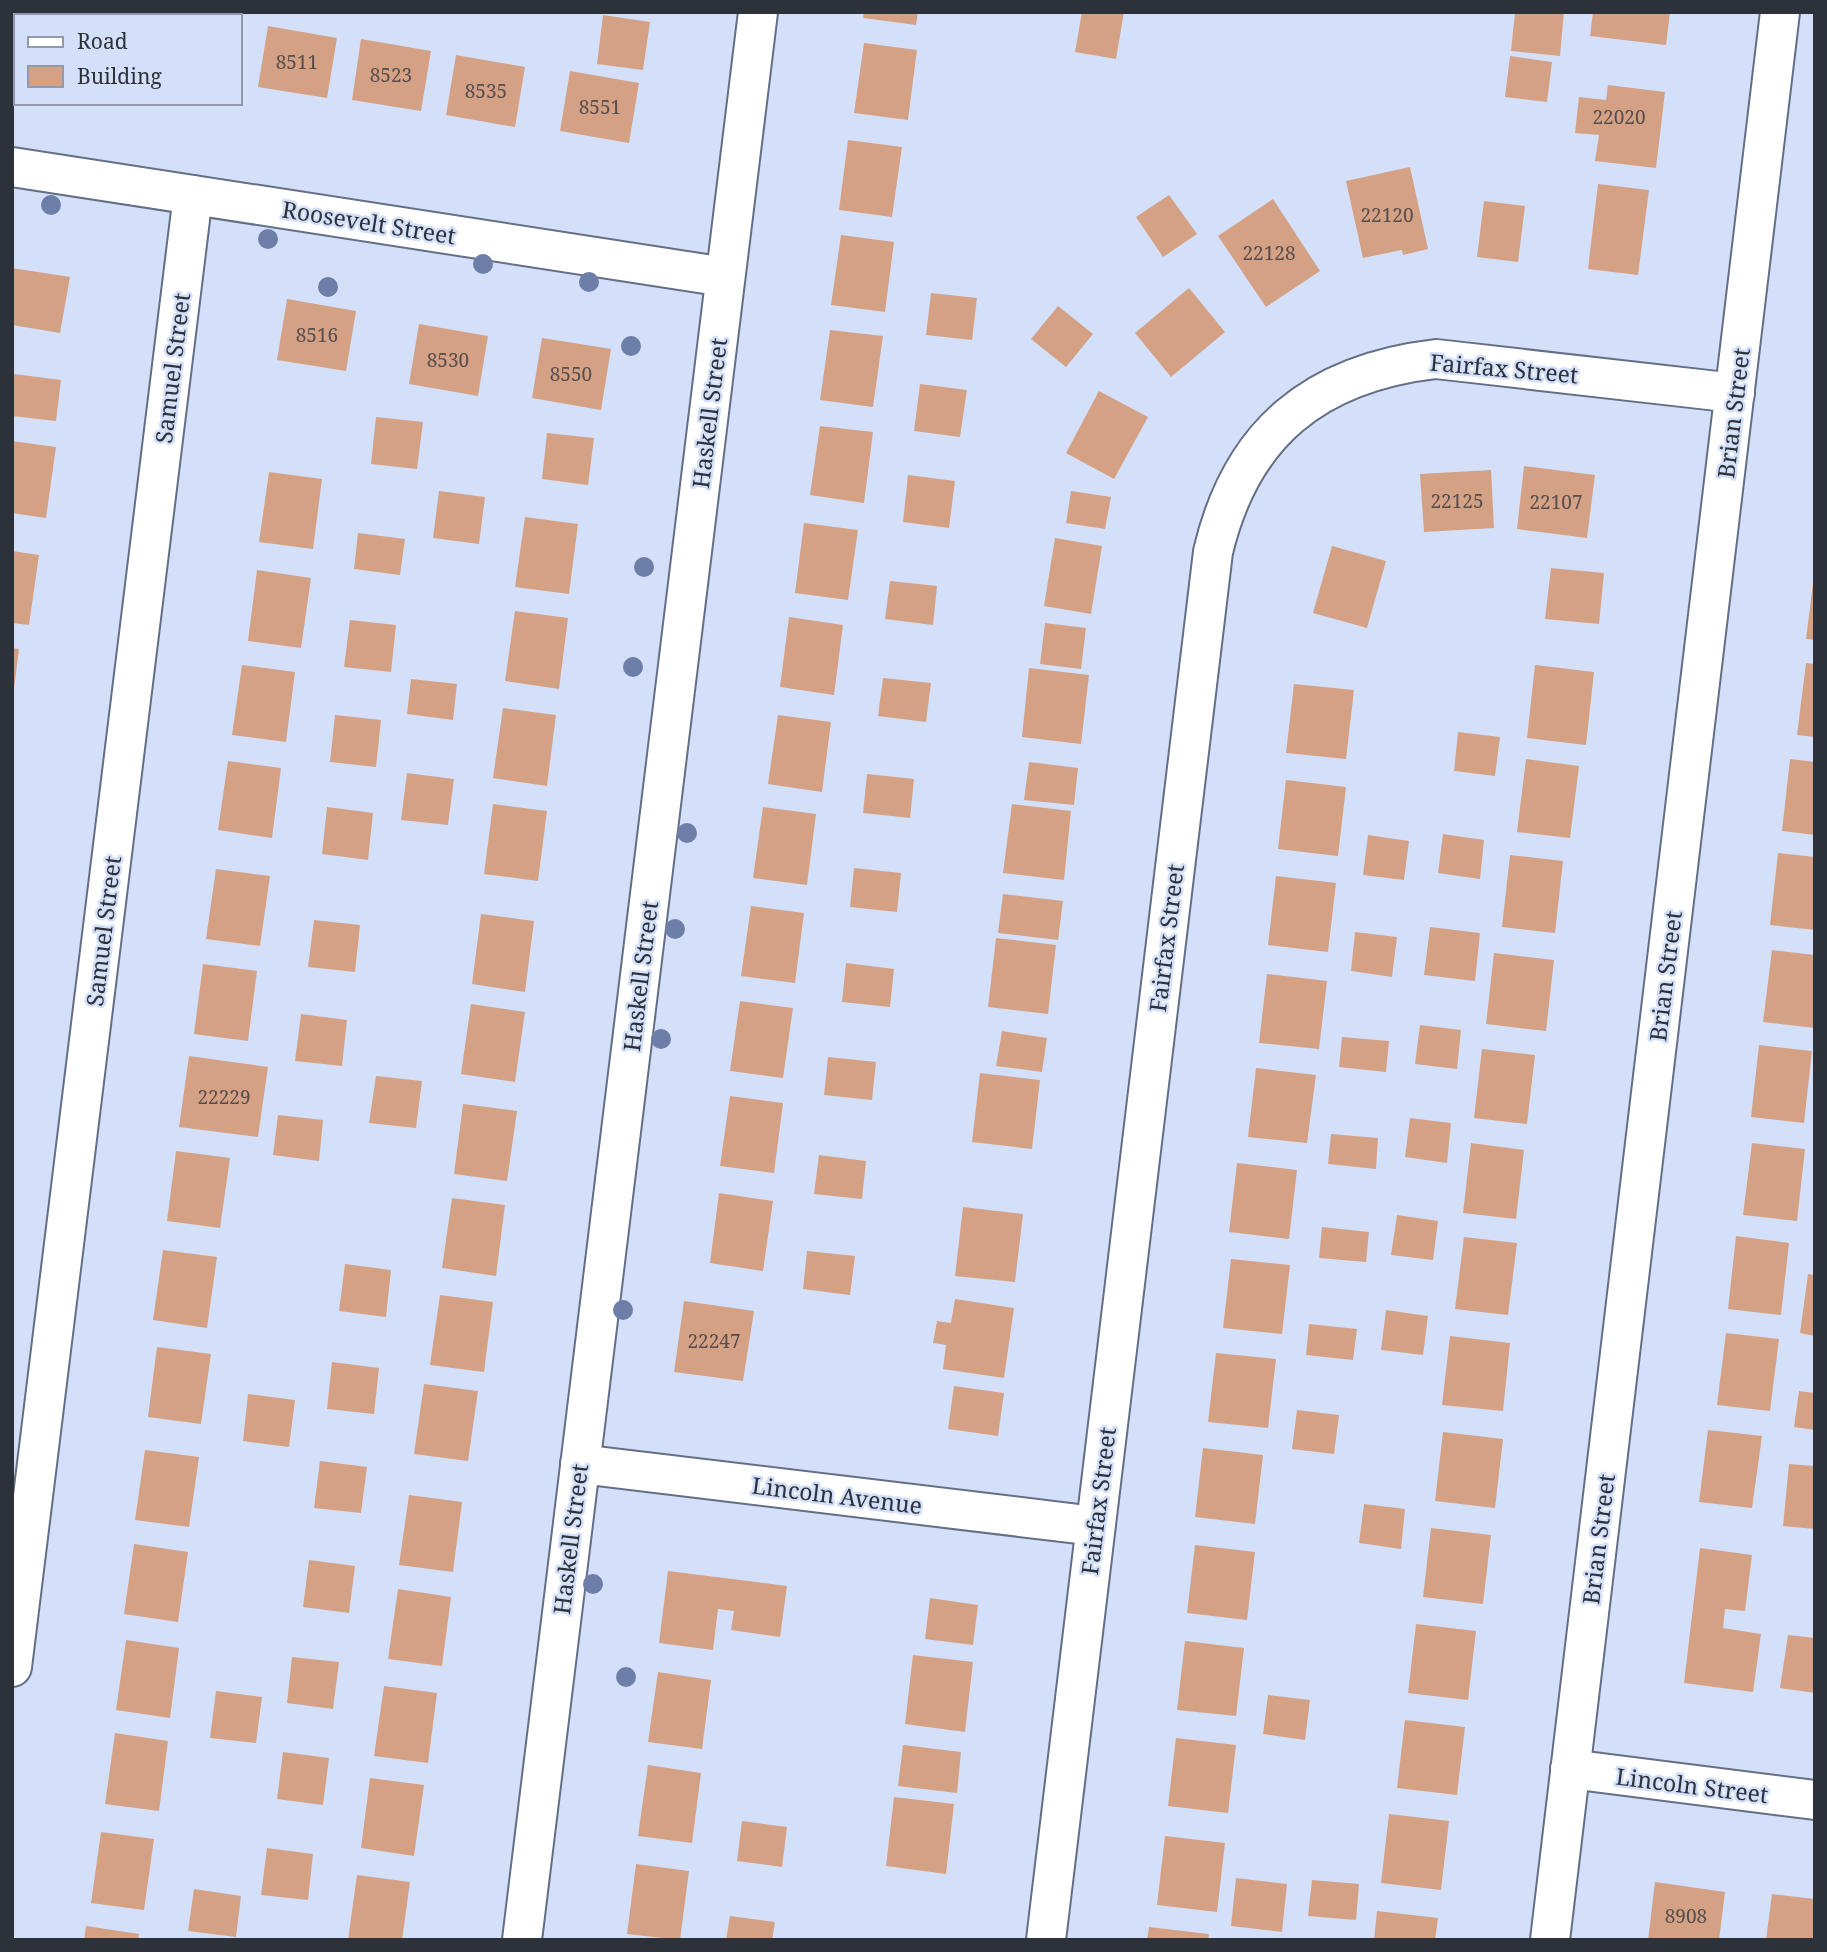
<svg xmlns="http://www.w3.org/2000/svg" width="1827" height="1952" font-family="'Noto Serif',serif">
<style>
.building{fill:#d5a185}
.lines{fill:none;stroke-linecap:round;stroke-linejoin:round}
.street-casing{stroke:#646f85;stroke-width:42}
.street{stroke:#fff;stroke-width:38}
.tree{fill:#6d7ea9}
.labels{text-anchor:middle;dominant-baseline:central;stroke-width:5;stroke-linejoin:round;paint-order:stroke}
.number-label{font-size:19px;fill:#564d4d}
.street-label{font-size:23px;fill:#2c313a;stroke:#d4e0fa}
</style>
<rect width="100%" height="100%" fill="#d4e0fa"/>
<g class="building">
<polygon points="12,12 45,12 45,16 16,16 16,52 12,51"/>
<polygon points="75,12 145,12 145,16 74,16"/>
<polygon points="172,12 190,12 202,16 171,16"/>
<polygon points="864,12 918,12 916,25 863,18"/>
<polygon points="1082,12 1124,12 1116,59 1075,52"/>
<polygon points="1515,12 1564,12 1560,56 1511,51"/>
<polygon points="1593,12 1670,12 1666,45 1590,36"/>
<polygon points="603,15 650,22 643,70 597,64"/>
<polygon points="268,26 337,38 327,98 258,87"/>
<polygon points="361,39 431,51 421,111 352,100"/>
<polygon points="864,43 917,50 908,120 854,113"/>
<polygon points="456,55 525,67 515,127 446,115"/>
<polygon points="1510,56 1552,62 1547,102 1505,97"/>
<polygon points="570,71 639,83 629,143 560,131"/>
<polygon points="1608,85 1665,92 1656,168 1595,161 1599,135 1575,133 1579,97 1606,100"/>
<polygon points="848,140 902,147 892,217 839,210"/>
<polygon points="1410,167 1428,249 1403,255 1402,250 1363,258 1346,181"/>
<polygon points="1598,184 1649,190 1638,275 1588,269"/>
<polygon points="1169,195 1197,234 1163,257 1136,217"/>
<polygon points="1273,199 1320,271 1266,307 1218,236"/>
<polygon points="1484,201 1525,206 1518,262 1477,257"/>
<polygon points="841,235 894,242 885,312 831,305"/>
<polygon points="12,268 70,277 60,333 12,325"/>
<polygon points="1189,288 1225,332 1171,377 1135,333"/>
<polygon points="931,293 977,298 972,340 926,335"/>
<polygon points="287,299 356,311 346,371 277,360"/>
<polygon points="1058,306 1093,334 1066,367 1031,339"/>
<polygon points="419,324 488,336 478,396 409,384"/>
<polygon points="830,330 883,336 873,407 820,400"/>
<polygon points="542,338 611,349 601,410 532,398"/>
<polygon points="14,374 61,380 56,421 12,416"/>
<polygon points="920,384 967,390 960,437 914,431"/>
<polygon points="1099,391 1148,417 1114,479 1066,453"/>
<polygon points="376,417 423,422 417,469 371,464"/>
<polygon points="820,426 873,432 864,503 810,495"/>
<polygon points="547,433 594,438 588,485 542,479"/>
<polygon points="12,441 56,447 46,518 12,513"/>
<polygon points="1524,466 1595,475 1587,538 1517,529"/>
<polygon points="1491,470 1494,528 1424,532 1420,474"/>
<polygon points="269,472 322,479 313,549 259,542"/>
<polygon points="908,475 955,481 949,528 903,522"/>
<polygon points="439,491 485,497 479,544 433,538"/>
<polygon points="1071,491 1111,497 1105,529 1066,523"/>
<polygon points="525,517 578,524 569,594 515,587"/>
<polygon points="804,523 858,530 848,600 795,593"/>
<polygon points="358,533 405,539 400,575 354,569"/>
<polygon points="1055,538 1102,546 1091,614 1044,606"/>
<polygon points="1332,546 1386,561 1367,628 1313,613"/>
<polygon points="12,551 39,555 29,625 12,623"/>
<polygon points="1551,568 1604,573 1599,624 1545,619"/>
<polygon points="257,570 311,578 301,648 248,641"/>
<polygon points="890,581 937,586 933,625 885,619"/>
<polygon points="1813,583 1815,583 1815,640 1806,639"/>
<polygon points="515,611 568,618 559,689 505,681"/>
<polygon points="789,617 843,625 834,695 780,687"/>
<polygon points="350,620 396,625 391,672 344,667"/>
<polygon points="1045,623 1086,628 1081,669 1040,664"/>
<polygon points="12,648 19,649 14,689 12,689"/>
<polygon points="1806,663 1815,664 1815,737 1797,735"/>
<polygon points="242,665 295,672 286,742 232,735"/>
<polygon points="1535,665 1594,672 1586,745 1527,738"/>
<polygon points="1029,668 1089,675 1081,744 1022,737"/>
<polygon points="883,678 931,683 926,722 878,716"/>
<polygon points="411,679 457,684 453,720 407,714"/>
<polygon points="1294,684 1354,690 1346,759 1286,753"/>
<polygon points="503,708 556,715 547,786 493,778"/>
<polygon points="335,715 381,720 376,767 330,762"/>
<polygon points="778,715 831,722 822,792 768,784"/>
<polygon points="1458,732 1500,737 1495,776 1454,771"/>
<polygon points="1526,759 1579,766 1570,838 1517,832"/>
<polygon points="1790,759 1815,762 1815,835 1782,831"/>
<polygon points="228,761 281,768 272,838 218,830"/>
<polygon points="1029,762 1078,768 1074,805 1024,800"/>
<polygon points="407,773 454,779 448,825 401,820"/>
<polygon points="867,774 914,779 910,818 863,813"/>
<polygon points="1286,780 1346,787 1338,856 1278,849"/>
<polygon points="493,804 547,811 538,881 484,874"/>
<polygon points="1012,804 1071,811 1064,880 1003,873"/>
<polygon points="327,807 373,813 368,860 322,854"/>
<polygon points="763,807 816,814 807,885 753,878"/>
<polygon points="1443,834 1484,840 1480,879 1438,873"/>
<polygon points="1368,835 1409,841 1404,880 1363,875"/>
<polygon points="1778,853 1815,857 1815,930 1770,925"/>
<polygon points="1510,855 1563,861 1555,933 1502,927"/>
<polygon points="854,868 901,873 897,912 850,907"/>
<polygon points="216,869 270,876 260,946 206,939"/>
<polygon points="1276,876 1336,883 1328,952 1268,945"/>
<polygon points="1003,894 1063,901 1058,940 998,933"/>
<polygon points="751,906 804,913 795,983 741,976"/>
<polygon points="481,914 534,921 525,992 472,984"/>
<polygon points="314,920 360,925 355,972 308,967"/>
<polygon points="1430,927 1480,933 1475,981 1424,975"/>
<polygon points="1355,932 1397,937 1392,977 1351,971"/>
<polygon points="996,938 1056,945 1048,1014 988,1007"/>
<polygon points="1772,950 1815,955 1815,1028 1763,1022"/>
<polygon points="1494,953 1554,960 1546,1031 1486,1024"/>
<polygon points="846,963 894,969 890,1007 842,1002"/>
<polygon points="203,964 257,971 248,1041 194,1034"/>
<polygon points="1267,974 1327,981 1319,1049 1259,1043"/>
<polygon points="740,1001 793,1008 783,1078 730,1071"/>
<polygon points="471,1004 525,1012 515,1082 461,1074"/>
<polygon points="301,1014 347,1020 342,1066 295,1061"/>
<polygon points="1420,1025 1461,1030 1457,1069 1415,1064"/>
<polygon points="1002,1031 1047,1038 1042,1072 996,1066"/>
<polygon points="1342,1037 1389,1041 1386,1072 1339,1067"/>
<polygon points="1759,1045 1812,1051 1804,1123 1751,1117"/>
<polygon points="1482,1049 1535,1055 1527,1124 1474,1118"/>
<polygon points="189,1056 268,1067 258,1137 179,1127"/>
<polygon points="828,1057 876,1062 872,1100 824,1095"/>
<polygon points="1256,1068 1316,1075 1307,1143 1248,1137"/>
<polygon points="980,1073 1040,1080 1032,1149 972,1142"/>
<polygon points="376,1076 422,1081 416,1128 369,1123"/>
<polygon points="730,1096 783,1103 774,1173 720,1166"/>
<polygon points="463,1104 517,1111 507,1181 454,1174"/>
<polygon points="278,1115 323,1120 319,1161 273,1155"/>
<polygon points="1410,1118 1451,1123 1447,1163 1405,1157"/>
<polygon points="1331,1134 1378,1138 1376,1169 1328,1164"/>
<polygon points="1471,1143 1524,1150 1516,1219 1463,1213"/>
<polygon points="1752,1143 1805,1149 1797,1221 1743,1215"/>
<polygon points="176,1151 230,1158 220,1228 167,1221"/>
<polygon points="819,1155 866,1161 862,1199 814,1194"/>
<polygon points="1237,1163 1297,1170 1289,1239 1229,1232"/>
<polygon points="719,1193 773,1201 763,1271 710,1263"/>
<polygon points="452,1198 505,1205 496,1276 442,1268"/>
<polygon points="963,1207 1023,1214 1015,1282 955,1276"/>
<polygon points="1397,1215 1438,1221 1433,1260 1391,1255"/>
<polygon points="1322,1227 1369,1232 1366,1262 1319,1258"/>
<polygon points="1736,1236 1789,1243 1781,1315 1728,1309"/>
<polygon points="1464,1237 1517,1243 1508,1315 1455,1309"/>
<polygon points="163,1250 217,1257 207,1328 153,1320"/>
<polygon points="807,1251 855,1256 850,1295 803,1289"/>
<polygon points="1231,1259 1290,1265 1282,1334 1223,1328"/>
<polygon points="345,1264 391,1270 386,1317 339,1311"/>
<polygon points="1808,1274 1815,1275 1815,1336 1800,1333"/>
<polygon points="440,1295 493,1302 484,1372 430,1365"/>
<polygon points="955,1299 1014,1308 1004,1378 943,1369 946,1345 933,1343 937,1321 951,1323"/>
<polygon points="684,1301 754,1311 743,1381 674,1372"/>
<polygon points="1386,1310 1428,1316 1423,1355 1381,1350"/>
<polygon points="1309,1324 1357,1329 1353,1360 1306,1355"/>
<polygon points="1726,1333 1779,1339 1770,1411 1717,1405"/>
<polygon points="1450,1336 1510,1343 1503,1411 1442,1405"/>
<polygon points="157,1347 211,1354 201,1424 148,1417"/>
<polygon points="1216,1353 1276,1359 1268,1428 1208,1422"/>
<polygon points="332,1362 379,1368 374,1414 327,1409"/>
<polygon points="424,1384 478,1391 468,1461 414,1454"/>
<polygon points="954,1386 1004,1393 998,1436 948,1429"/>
<polygon points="1799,1391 1815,1393 1815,1430 1794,1427"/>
<polygon points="248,1394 295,1400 289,1447 243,1441"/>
<polygon points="1297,1410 1339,1415 1334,1454 1292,1449"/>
<polygon points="1708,1430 1762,1436 1752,1508 1699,1502"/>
<polygon points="1443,1432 1503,1439 1495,1508 1435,1501"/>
<polygon points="1203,1448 1263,1455 1255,1524 1195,1517"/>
<polygon points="145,1450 199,1457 189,1527 135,1520"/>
<polygon points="320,1461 367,1467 361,1513 314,1508"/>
<polygon points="1789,1464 1815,1466 1815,1529 1783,1526"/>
<polygon points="409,1495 462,1502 453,1572 399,1565"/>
<polygon points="1364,1504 1405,1509 1401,1549 1359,1543"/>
<polygon points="1431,1528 1491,1535 1483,1604 1423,1597"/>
<polygon points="134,1544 188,1552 178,1622 124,1614"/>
<polygon points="1195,1545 1255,1552 1247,1620 1187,1613"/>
<polygon points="1700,1548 1752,1555 1745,1611 1725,1609 1723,1628 1761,1634 1753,1692 1684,1683"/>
<polygon points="309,1560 355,1566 349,1613 303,1607"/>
<polygon points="668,1571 787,1586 780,1637 731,1630 734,1611 718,1609 713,1650 659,1643"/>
<polygon points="398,1589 451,1597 442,1666 388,1659"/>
<polygon points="930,1598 978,1605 973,1645 925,1639"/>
<polygon points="1416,1624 1476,1631 1468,1700 1408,1693"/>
<polygon points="1788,1635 1815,1638 1815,1693 1780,1688"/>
<polygon points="126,1640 179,1648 170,1718 116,1710"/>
<polygon points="1185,1641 1244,1648 1236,1716 1177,1710"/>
<polygon points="913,1655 973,1662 965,1732 905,1724"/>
<polygon points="292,1657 339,1662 333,1709 287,1703"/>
<polygon points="658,1672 711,1680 702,1749 648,1742"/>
<polygon points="384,1686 437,1693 428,1763 374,1756"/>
<polygon points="216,1691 262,1697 256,1743 210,1738"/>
<polygon points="1268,1695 1310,1700 1305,1740 1263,1734"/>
<polygon points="1405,1720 1465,1727 1457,1795 1397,1788"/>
<polygon points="115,1733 168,1741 159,1811 105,1804"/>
<polygon points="1176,1738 1236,1745 1228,1813 1168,1806"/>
<polygon points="903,1745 961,1752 957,1793 898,1786"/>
<polygon points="283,1752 329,1758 323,1805 277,1799"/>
<polygon points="648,1765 701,1773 692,1843 638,1836"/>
<polygon points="370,1778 424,1785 414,1856 361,1848"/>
<polygon points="894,1797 954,1804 946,1874 886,1866"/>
<polygon points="1389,1814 1449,1821 1441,1890 1381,1883"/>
<polygon points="742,1821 787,1827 782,1867 737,1861"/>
<polygon points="101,1832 154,1839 144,1910 91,1903"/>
<polygon points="1165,1836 1225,1843 1217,1912 1157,1905"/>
<polygon points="267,1848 313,1854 308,1900 261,1895"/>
<polygon points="636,1864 689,1871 680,1940 627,1934"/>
<polygon points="357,1875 410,1882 402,1940 348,1940"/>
<polygon points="1236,1878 1287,1884 1282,1932 1231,1926"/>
<polygon points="1312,1880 1359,1884 1356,1920 1308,1916"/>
<polygon points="1655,1882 1725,1892 1719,1940 1648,1940"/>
<polygon points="194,1889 241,1896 236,1937 188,1931"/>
<polygon points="1772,1894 1815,1899 1815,1940 1766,1940"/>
<polygon points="1377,1911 1438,1918 1435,1940 1374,1940"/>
<polygon points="730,1916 775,1922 772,1940 726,1940"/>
<polygon points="86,1926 139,1934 138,1940 84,1940"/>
<polygon points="1149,1927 1209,1934 1208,1940 1147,1940"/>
</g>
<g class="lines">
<defs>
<g id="street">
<polyline points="12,167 725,277"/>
<polyline points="580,1464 1095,1526"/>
<polyline points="12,1667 193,195"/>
<polyline points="1570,1769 1815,1800"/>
<polyline points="522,1940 758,12"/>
<path d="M1046 1940 1213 552C1241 433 1315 373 1436 359L1735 393"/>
<polyline points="1550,1940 1780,12"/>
</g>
</defs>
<use href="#street" class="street-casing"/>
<use href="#street" class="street"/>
</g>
<g class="tree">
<circle cx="51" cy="205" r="10"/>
<circle cx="268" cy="239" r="10"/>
<circle cx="483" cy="264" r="10"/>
<circle cx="589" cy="282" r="10"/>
<circle cx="328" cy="287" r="10"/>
<circle cx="631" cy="346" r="10"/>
<circle cx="644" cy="567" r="10"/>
<circle cx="633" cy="667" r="10"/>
<circle cx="687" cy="833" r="10"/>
<circle cx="675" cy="929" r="10"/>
<circle cx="661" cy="1039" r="10"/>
<circle cx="623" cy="1310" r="10"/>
<circle cx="593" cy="1584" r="10"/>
<circle cx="626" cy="1677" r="10"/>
</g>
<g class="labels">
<g class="number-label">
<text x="297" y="62">8511</text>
<text x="391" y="75">8523</text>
<text x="486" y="91">8535</text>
<text x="600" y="107">8551</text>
<text x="1619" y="117">22020</text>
<text x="1387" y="215">22120</text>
<text x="1269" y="253">22128</text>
<text x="317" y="335">8516</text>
<text x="448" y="360">8530</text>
<text x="571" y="374">8550</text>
<text x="1457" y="501">22125</text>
<text x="1556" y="502">22107</text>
<text x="224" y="1097">22229</text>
<text x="714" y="1341">22247</text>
<text x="1686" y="1916">8908</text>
</g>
<g class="street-label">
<text transform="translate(369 222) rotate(9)">Roosevelt Street</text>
<text transform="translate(172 368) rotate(-83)">Samuel Street</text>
<text transform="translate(1504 368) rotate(5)">Fairfax Street</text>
<text transform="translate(709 413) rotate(-83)">Haskell Street</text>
<text transform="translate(1733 413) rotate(-83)">Brian Street</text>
<text transform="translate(103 931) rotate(-83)">Samuel Street</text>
<text transform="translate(1166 938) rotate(-83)">Fairfax Street</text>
<text transform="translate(640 976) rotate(-83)">Haskell Street</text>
<text transform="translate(1665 976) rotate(-83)">Brian Street</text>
<text transform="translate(837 1495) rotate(7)">Lincoln Avenue</text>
<text transform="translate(1098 1501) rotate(-83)">Fairfax Street</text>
<text transform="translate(570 1539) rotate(-83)">Haskell Street</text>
<text transform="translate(1598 1539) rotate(-83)">Brian Street</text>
<text transform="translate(1692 1785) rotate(7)">Lincoln Street</text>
</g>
</g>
<rect width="1827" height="1952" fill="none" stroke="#2c313a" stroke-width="28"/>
<rect x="14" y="14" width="228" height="91" fill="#d4e0fa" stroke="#919aad" stroke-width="2"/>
<rect x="28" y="37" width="35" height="10" fill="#ffffff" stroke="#919aad" stroke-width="2"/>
<text x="77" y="49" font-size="21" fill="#2c313a">Road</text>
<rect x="28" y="66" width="35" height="21" fill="#d5a185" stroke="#919aad" stroke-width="2"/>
<text x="77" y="84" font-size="21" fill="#2c313a">Building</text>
</svg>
